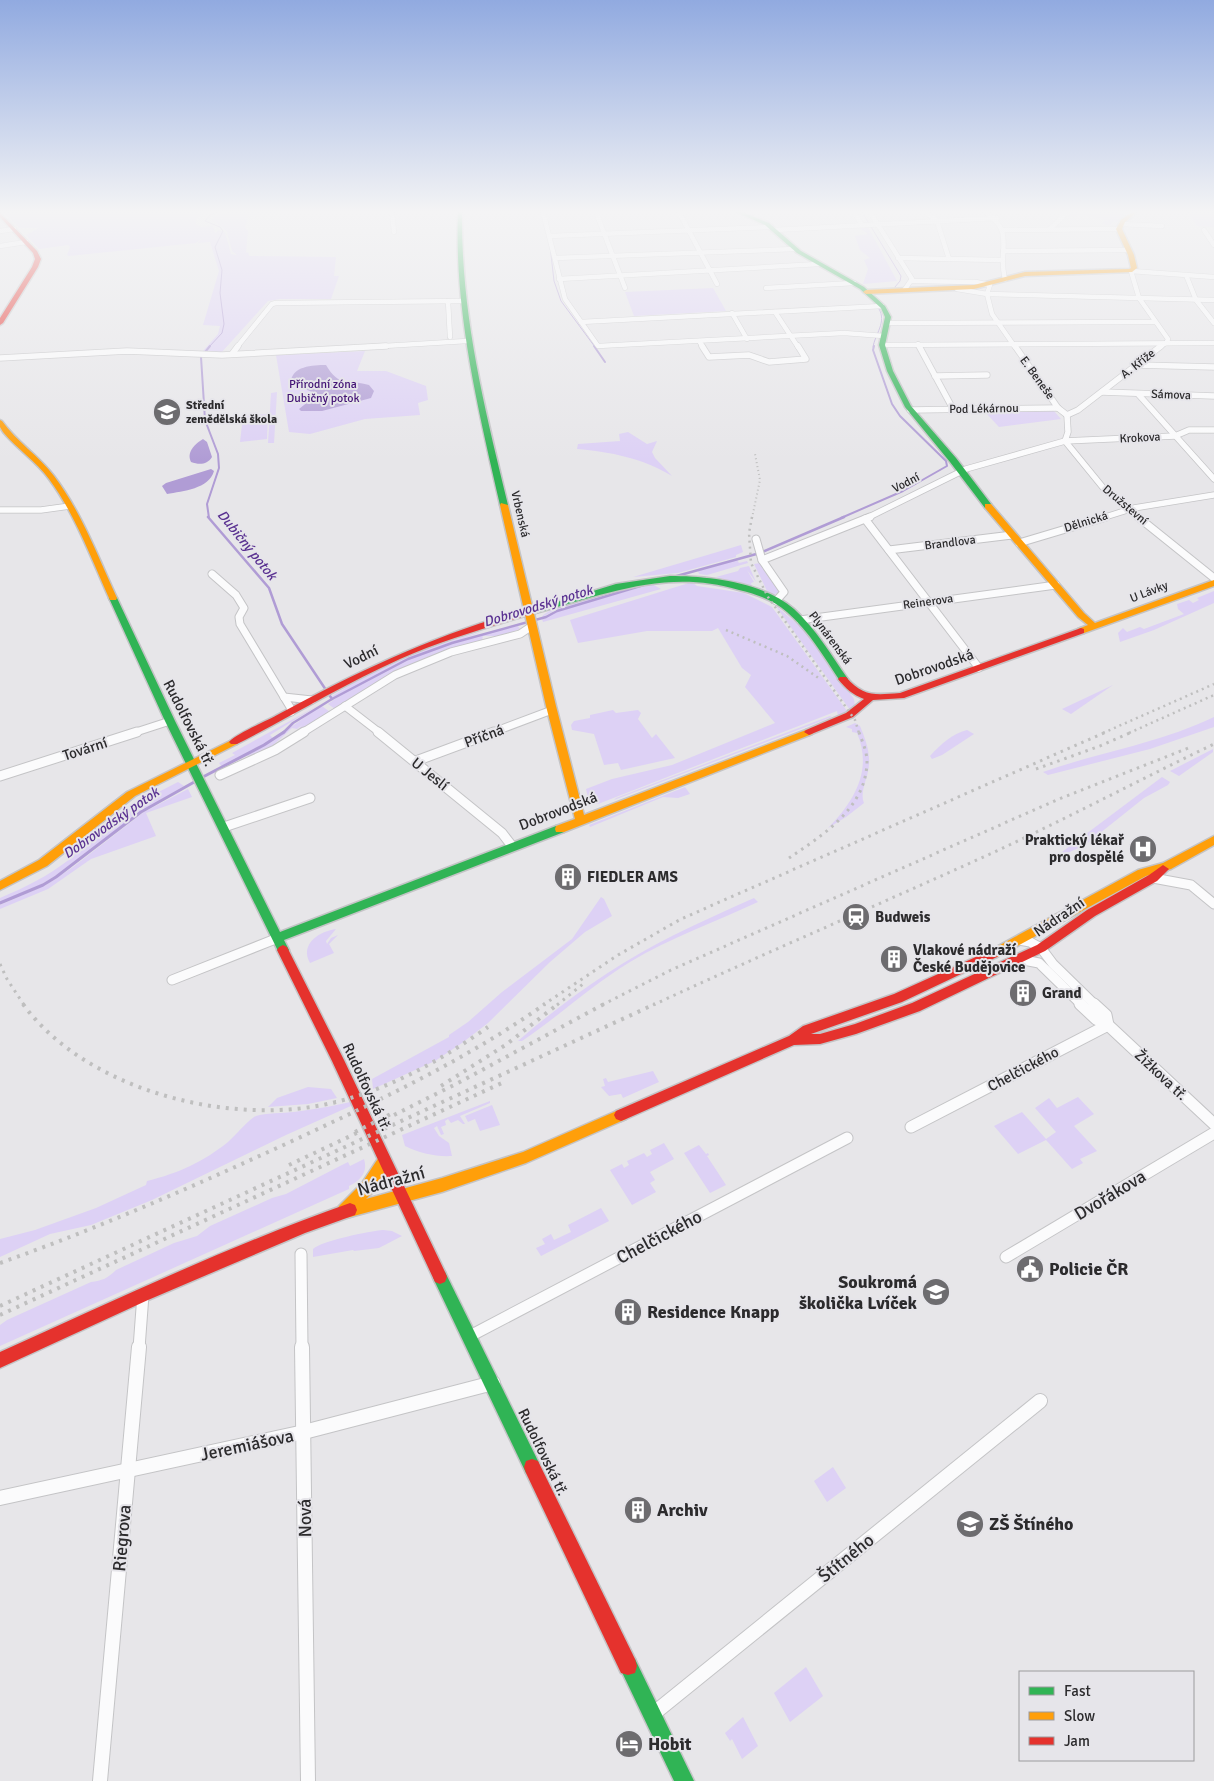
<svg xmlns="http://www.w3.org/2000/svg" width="1214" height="1781" font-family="Signika,sans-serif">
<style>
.green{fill:#ddd1f5}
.water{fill:#b09cd5}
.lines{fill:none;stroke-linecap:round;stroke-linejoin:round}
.stream-far3{stroke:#b09cd5;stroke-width:1}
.stream-far2{stroke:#b09cd5;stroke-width:2}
.stream-far1{stroke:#b09cd5;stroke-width:2.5}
.stream{stroke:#b09cd5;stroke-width:3}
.street-far5-casing{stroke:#c4c4c6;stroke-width:5.5}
.street-far4-casing{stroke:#c4c4c6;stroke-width:7}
.street-far3-casing{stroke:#c4c4c6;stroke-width:9}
.street-far2-casing{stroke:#c4c4c6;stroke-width:11}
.street-far1-casing{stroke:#c4c4c6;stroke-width:13}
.street-casing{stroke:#c4c4c6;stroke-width:16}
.fast-casing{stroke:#c4c4c6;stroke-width:3}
.slow-casing{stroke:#c4c4c6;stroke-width:3}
.jam-casing{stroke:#c4c4c6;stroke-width:3}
.street-far5{stroke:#fbfbfc;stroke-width:4.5}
.street-far4{stroke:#fbfbfc;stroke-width:5.5}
.street-far3{stroke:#fbfbfc;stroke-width:7}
.street-far2{stroke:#fbfbfc;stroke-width:9}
.street-far1{stroke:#fbfbfc;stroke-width:11}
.street{stroke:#fbfbfc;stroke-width:14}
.fast{fill:#30b455;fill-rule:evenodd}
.slow{fill:#ff9f0a;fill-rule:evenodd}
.jam{fill:#e5322d;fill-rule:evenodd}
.rail-far3{stroke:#bfbfbf;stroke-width:2;stroke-dasharray:1 3;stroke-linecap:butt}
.rail-far2{stroke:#bfbfbf;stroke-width:2.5;stroke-dasharray:2 4;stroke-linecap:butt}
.rail-far1{stroke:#bfbfbf;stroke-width:3;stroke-dasharray:2.5 5;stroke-linecap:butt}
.rail{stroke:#bfbfbf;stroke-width:4;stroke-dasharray:3 6;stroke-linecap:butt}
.labels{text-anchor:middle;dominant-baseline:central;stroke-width:4;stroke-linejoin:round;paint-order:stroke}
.far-street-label{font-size:12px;fill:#2c2b2d;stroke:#e6e5ea}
.far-park-label{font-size:12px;fill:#431475;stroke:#e6e5ea}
.far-poi-label{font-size:12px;font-weight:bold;fill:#2c2b2d;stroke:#e6e5ea;text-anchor:start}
.far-water-label{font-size:14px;font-style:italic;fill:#5a3191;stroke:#e6e5ea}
.street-label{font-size:15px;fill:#2c2b2d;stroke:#e6e5ea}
.poi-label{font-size:15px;font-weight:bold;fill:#2c2b2d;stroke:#e6e5ea;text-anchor:start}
.near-street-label{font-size:18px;fill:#2c2b2d;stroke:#e6e5ea}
.near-poi-label{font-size:18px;font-weight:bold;fill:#2c2b2d;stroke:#e6e5ea;text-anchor:start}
</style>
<rect width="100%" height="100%" fill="#e7e6e9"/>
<g class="green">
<path d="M3 212H203L196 220V224L201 227 213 226 215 233 219 230 225 232 231 254 237 255 232 251 227 232 222 227 211 219C223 207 265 212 282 212L249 215 245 227 248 231 246 253 248 252 249 256 336 257 334 276H339L331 299H280L268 301 221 353 202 352 218 334 220 326 203 325 219 271 210 242 198 243 202 238 196 243 69 256 67 255 70 247 68 245 39 249 26 235 39 228H20Z"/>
<polygon points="1072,212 1097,214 1099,212 1116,212 1126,214 1117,222 1114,221 1110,225 1102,224 1105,220 1079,214 1075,217 1068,216"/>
<polygon points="1188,212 1214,212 1214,227 1197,226"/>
<polygon points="858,227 868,227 897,281 863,284 868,269 864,260 870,258 860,250 855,236 868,234"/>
<polygon points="713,288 726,311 634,316 625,292"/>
<polygon points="365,351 357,371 386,371 426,386 428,400 418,403 420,415 365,419 310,434 289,432 276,355"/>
<polygon points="277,392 274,443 268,443 271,393"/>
<polygon points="1054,411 1061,419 999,427 985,412"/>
<polygon points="268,414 267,439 240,442 243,416"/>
<path d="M628 432 647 444 657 441 652 452 655 458 672 476C642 458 611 452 577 449L578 444 620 441 619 434Z"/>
<polygon points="741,545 743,552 736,555 736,557 678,573 633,577"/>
<polygon points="737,560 739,563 747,561 748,563 707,575 699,574 698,571"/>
<polygon points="760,563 779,591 778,593 772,595 767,591 754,564"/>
<polygon points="749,566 756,582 747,570 754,582 751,583 752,586 716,577 738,571 740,568"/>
<polygon points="692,582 697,586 744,593 772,607 847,711 838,716 837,711 598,804 589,802 586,789 612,779 672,765 775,723 745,687 751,675 742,668 718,628 712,631 647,631 578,643 570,620"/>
<path d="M650 583 556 610 542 617C550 604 631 585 650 583Z"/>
<polygon points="652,584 661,589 543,622 542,619 558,611"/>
<polygon points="1214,591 1214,603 1154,630 1120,642 1118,633 1123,628 1127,632 1140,627 1144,629 1184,614 1178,609 1177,604 1189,600 1193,603 1199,600 1197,598"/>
<polygon points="775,605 802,628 854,699 855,706 850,710"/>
<path d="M518 626 520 629 500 636H483L482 640 495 638 427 659 335 709 328 704C382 664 452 640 518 626Z"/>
<path d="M484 631 407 659 333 698 332 696C379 666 430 646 484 631Z"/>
<polygon points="1113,685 1071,714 1062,709"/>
<polygon points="319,705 270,735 274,739 222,767 219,763 235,755 232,753"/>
<path d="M322 706 330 712 295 733 302 725 297 729 292 728C279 740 265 755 247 756 274 741 296 722 322 706Z"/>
<polygon points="613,710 616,713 638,710 641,713 638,719 652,738 656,734 675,758 621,770 618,763 604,765 594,734 572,730 571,725 574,721 590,718 590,715"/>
<polygon points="830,716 832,717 614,800 616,798"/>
<path d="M1214 717V727L1150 749 1048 775 1043 772C1100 752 1160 743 1214 717Z"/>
<path d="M855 723 860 726C865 738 870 751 869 764 869 776 859 792 864 803L846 817 828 828C854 802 873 770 857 733L852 732V729L846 727Z"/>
<path d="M967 730 974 734 942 755 932 759 930 756C941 744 952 734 967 730Z"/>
<polygon points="1213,749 1213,752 1179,776 1170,771"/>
<polygon points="1162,777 1170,782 1168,785 1144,798 1085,845 1050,861"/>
<path d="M178 782 184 786 141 811 55 876 42 884 0 902V898C26 887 48 876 70 859L66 857 74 851 139 802Z"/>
<polygon points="685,787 690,794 678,798 663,797 590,827 589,825"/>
<polygon points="188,789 192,797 146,813 156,836 91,859 48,889 0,909 0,905 46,885 73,867 144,812"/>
<polygon points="601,897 604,899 612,916 585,932 550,962 488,1023 462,1043 435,1061 373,1089 372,1079 449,1037 449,1035 468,1022 502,992 572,939"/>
<path d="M754 898 758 902C715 922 670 938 630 962 592 985 559 1016 522 1041H518C565 1000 618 963 674 935 700 922 727 910 754 898Z"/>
<path d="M336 929 326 941 327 944 331 938 338 935 329 944 334 953 310 963C299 943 321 931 336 929Z"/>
<polygon points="653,1071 659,1082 623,1098 621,1094 609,1096 601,1087 605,1086 603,1079 606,1078 608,1082"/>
<polygon points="308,1087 331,1089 337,1098 308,1104 268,1107 277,1098"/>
<polygon points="1078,1097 1094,1114 1074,1126 1097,1151 1080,1159 1083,1163 1072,1169 1046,1140 1018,1154 994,1126 1022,1112 1046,1139 1056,1132 1035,1108 1049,1098 1057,1108"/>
<path d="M362 1099H363L362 1101 286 1135 152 1200 91 1225 50 1234 0 1257V1239L35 1230 96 1208 146 1185 147 1181C179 1173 203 1162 228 1142 235 1136 250 1118 256 1116 265 1113 284 1113 294 1112 317 1109 339 1105 362 1099Z"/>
<path d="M490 1101V1103L460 1116 465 1124H463L458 1120 451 1123 448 1119 445 1121 446 1125 441 1127 444 1134 441 1135 437 1126 434 1128 439 1136 449 1143 452 1156C436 1157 419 1153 405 1146L402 1135Z"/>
<polygon points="492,1105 500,1125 480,1131 475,1119 468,1122 465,1116"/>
<polygon points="664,1143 674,1159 650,1172 655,1180 650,1183 656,1192 632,1205 610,1170 622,1164 624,1168 629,1165 627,1161 644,1153 647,1157 652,1154 650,1150"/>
<polygon points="699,1145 706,1154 708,1153 709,1155 707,1156 726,1185 710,1193 684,1153"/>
<path d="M364 1159C368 1172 361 1180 349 1186V1189L0 1346V1325L7 1320 91 1282C102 1281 108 1278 116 1270L174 1243 197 1236 210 1226 272 1198 286 1194 340 1166 348 1162 350 1166Z"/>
<polygon points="601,1208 609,1221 541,1256 536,1248 545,1244 542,1239 551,1234 554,1240 571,1232 568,1225"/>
<path d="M383 1230 392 1231 402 1236 379 1248 354 1251 353 1250 313 1257V1249C321 1241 370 1231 383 1230Z"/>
<polygon points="833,1467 846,1488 827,1502 814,1481"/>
<polygon points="806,1667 823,1696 790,1722 774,1693"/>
<polygon points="743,1717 758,1746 742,1759 732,1739 730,1741 725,1733"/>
</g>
<g class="water">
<path d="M326 365C339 387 346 379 369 385L374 391 371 398 322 411H301L299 409 314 397 312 392C305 388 297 389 291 383 291 366 313 365 326 365Z"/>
<path d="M203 439 207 442 212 457C207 465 199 465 191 462 186 452 195 444 203 439Z"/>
<path d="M211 469 214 471C209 489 183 491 167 494L162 486 166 483Z"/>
</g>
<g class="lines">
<g class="stream-far3">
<polyline points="862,212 901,276 900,281 895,287"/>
<polyline points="550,246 554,281 561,301 595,347"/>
<polyline points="209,347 222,333 224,324 220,293 222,270 215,247 223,231 220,227 205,221 210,215 219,212"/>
<path d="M873 347C875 334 887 322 879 309"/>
</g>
<g class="stream-far2">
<polyline points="594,346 605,362"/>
<polyline points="209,518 207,504 219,468 218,454 205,420 201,357 210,346"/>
<polyline points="841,518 903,491 947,466 946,461 900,416 892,404 873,350 874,346"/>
</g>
<g class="stream-far1">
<polyline points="208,517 269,588 282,624 332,699"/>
<polyline points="673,577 760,553 844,517"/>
<polyline points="283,733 293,723 332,699 408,659 452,643 546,617 557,611 657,581"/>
</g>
<g class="stream">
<polyline points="201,778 264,745 284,732"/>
<polyline points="0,903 43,885 56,877 141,812 196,781"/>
</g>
<defs>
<g id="street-far5">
<polyline points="392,212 394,232"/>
<polyline points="543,212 565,299 598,346 844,333 884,336"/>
<polyline points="596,212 625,288"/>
<polyline points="679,212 717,284"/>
<polyline points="854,212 862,225"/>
<polyline points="870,212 912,279 905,289"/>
<polyline points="926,212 937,221 949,259"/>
<path d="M985 212C1016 232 997 250 1005 279"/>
<polyline points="1122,212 1132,214"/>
<polyline points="1121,224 1162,226"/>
<polyline points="1050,229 1068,212"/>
<polyline points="774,230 997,218"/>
<polyline points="1003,230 1119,229"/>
<polyline points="1204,230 1214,245"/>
<polyline points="0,231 14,229"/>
<polyline points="550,236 770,227"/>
<polyline points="0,246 26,242"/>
<polyline points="1003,251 1129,250"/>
<polyline points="555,258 795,249"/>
<polyline points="898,258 1002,260"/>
<polyline points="1186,275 1196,300 1214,323"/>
<polyline points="559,279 819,264"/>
<polyline points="911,281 976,282 990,285 987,294 992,314 1015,347"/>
<polyline points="766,288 854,283"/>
<polyline points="957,289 987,294 1214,300"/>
<polyline points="448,301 450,337"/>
<polyline points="775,312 798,347"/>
<polyline points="732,313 747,339"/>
<polyline points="581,322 882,306"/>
<polyline points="888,323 1155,322"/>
<polyline points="699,341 703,347"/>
<polyline points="1167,342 1168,339 1139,298 1131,271 1214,277"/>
<polyline points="918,344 920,347"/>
<polyline points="882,345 1214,343"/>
<polyline points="237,347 272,304 276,303 463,301"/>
<polyline points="367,347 467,341"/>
<polyline points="1160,347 1167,342"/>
</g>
<g id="street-far4">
<polyline points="702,346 709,357 749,355 769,362 806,359 798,346"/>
<polyline points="919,346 953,409"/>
<polyline points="1015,346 1058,408 1067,415"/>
<polyline points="232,354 238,346"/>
<polyline points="0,358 127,351 222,355 386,346"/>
<polyline points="1137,365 1214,367"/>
<polyline points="935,376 987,375"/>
<polyline points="1102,392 1214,396"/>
<polyline points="1138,394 1214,479"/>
<polyline points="910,410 1058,408"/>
<polyline points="1067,415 1078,410 1161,346"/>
<polyline points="1065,441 1105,490 1139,518"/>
<polyline points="1065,441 1068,432 1067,415"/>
<polyline points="0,510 41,510 70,506"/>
<polyline points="867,518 966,469 1065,441 1175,436 1189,430 1214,430"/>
<polyline points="1102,518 1134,508 1214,495"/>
</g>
<g id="street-far3">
<polyline points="1138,517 1214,578"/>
<polyline points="865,519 979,668"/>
<polyline points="756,539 762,560 784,592 776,601"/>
<polyline points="1019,543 1106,517"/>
<polyline points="889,550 1012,535"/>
<polyline points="762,560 870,517"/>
<polyline points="212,574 236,595 244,608 239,617 240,624 290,707 291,712"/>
<polyline points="800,620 1056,585"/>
<polyline points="284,697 312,700"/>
<polyline points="345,706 380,733"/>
<polyline points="133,733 170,721"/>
<polyline points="302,733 395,675 451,652 520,634 532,626"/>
<polyline points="491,733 552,710"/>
</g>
<g id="street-far2">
<polyline points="378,732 502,833 512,846"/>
<polyline points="416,761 494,732"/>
<polyline points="220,775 275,750 304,732"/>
<polyline points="0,776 137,732"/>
<polyline points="224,827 310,798"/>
<polyline points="1153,878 1191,885 1214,904"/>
<polyline points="1019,940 1030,942 1041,948 1053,964 1095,1005"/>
<polyline points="1018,959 1039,963 1082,1005"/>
<polyline points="172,980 278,938"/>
</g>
<g id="street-far1">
<polyline points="1080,1004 1096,1019 1108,1025 1214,1124"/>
<polyline points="1094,1004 1106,1015 1108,1025"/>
<polyline points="911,1127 1108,1025"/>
<polyline points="301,1254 302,1348"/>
<polyline points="1006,1257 1214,1133"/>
<polyline points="470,1336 847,1138"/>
<polyline points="139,1348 143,1295"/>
</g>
<g id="street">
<polyline points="302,1347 308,1781"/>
<polyline points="0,1498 304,1432 493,1383"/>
<polyline points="653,1714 1040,1401"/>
<polyline points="100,1781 139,1347"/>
</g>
<g id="fast">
<path d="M458 212H462C461 315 484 406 508 505L504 507 500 505C478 408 454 312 458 212Z"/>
<polygon points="736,212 742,212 769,223 801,251 864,287 885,306 891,317 885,345 893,371 911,406 956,458 991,504 991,508 985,508 950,462 905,407 887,371 879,345 885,317 881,308 860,289 797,253 765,225"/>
<path d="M670 576C708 576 763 582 794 609 816 629 831 655 848 679L846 681H840C824 657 809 631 787 612 774 600 756 594 739 590 666 568 605 595 535 613L531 610 616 584Z"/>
<polygon points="113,595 117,598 175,721 280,932 556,826 564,826 565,829 564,832 284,940 289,950 287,953 279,953 165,721 109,598"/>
<polygon points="440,1270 445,1272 538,1461 540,1467 538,1473 532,1475 526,1473 435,1282 433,1277 435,1272"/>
<polygon points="628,1657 635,1659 694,1781 674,1781 619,1666 621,1659"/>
</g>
<g id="slow">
<polygon points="1132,212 1137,212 1125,222 1122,229 1134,255 1137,268 1132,272 1025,276 974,289 866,294 863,292 866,290 974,285 1025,272 1129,269 1131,268 1128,255 1116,229 1121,220"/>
<path d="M0 420 2 421C17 442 39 456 54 476 82 513 98 557 117 598L116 600H110L109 598C91 558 75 514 49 479 36 461 17 449 3 432L0 427Z"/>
<polygon points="501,503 508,505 556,706 584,815 806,730 812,730 814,732 812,734 564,832 556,832 555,829 556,826 575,819 546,706 500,505"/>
<polygon points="985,504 991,504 1084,613 1095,623 1214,580 1214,586 1084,633 1078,633 1078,629 1088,625 1078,617 985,508"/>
<polygon points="234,739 237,740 239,742 237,744 135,796 47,866 0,890 0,881 39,860 127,792"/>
<polygon points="1214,836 1214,845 1171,869 1146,876 997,957 989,957 987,954 989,951 1138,870 1163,863"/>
<polygon points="621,1109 626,1111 628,1115 626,1119 526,1163 442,1192 350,1217 344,1218 339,1216 337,1211 339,1206 362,1183 379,1157 384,1155 389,1157 391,1161 372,1193 366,1199 442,1178 523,1152"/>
</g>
<g id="jam">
<polygon points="0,213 37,251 41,259 38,267 3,323 0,325 0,318 32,267 35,259 33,253 0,217"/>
<path d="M535 607 539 610 538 612C492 626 445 639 400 659 344 684 292 716 237 744H231L229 742C237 733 267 721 279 714 362 669 443 631 535 607Z"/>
<path d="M1081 628 1084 629V633L904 698 873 700 853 717 809 735 804 732 806 730 846 713 864 699C853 695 845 688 838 679L840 677H846C863 697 875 695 900 693Z"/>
<polygon points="1163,865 1169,869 1157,881 1095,916 1045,951 920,1011 856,1034 820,1044 794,1045 626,1119 621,1121 616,1119 614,1115 616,1111 789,1036 803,1026 894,994 989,951 997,951 999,954 997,957 902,1002 811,1034 820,1034 855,1024 912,1003 1037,945 1087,910 1149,875"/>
<polygon points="283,945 287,947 344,1060 445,1272 447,1277 445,1282 440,1284 435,1282 332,1061 277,950 279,947"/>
<path d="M350 1203 355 1205 357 1210 355 1215 305 1233 148 1300 0 1368V1352C115 1300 231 1245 350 1203Z"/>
<polygon points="532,1459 538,1461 635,1659 637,1666 635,1673 628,1675 621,1673 526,1473 524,1467 526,1461"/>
</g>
</defs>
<use href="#street-far5" class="street-far5-casing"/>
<use href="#street-far4" class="street-far4-casing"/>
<use href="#street-far3" class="street-far3-casing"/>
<use href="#street-far2" class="street-far2-casing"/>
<use href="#street-far1" class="street-far1-casing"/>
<use href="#street" class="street-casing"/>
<use href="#fast" class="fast-casing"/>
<use href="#slow" class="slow-casing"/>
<use href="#jam" class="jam-casing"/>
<use href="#street-far5" class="street-far5"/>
<use href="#street-far4" class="street-far4"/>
<use href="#street-far3" class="street-far3"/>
<use href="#street-far2" class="street-far2"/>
<use href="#street-far1" class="street-far1"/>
<use href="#street" class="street"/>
<use href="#fast" class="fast"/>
<use href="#slow" class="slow"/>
<use href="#jam" class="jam"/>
<polyline class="rail-far3" points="752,518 760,480 755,454"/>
<g class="rail-far2">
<polyline points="752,517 749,533 751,563 768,597 855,720 859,733"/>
<polyline points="726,630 787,656 820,679"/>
<polyline points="1103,733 1214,684"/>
<polyline points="1129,733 1214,695"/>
</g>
<g class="rail-far1">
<polyline points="1036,769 1100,746 1132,732"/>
<path d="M789 858C823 835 866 808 867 762 867 751 862 741 859 732"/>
<polyline points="0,964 7,979 24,1005"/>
<polyline points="543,1005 618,955 681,919 1106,732"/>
<polyline points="557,1005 583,984"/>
<polyline points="602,1005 671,970 1059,799 1191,747"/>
<path d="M653 1005C765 953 878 905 990 854 1066 819 1139 780 1214 744"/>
</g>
<g class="rail">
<path d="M23 1004C87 1092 234 1128 336 1102 392 1088 441 1060 488 1027"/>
<polyline points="441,1086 507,1044 558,1004"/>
<polyline points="386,1119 458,1083 604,1004"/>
<polyline points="355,1132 391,1114"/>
<polyline points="289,1165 361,1131"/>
<path d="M0 1263C99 1228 194 1186 290 1142 380 1100 464 1061 545 1004"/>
<polyline points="0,1306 655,1004"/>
<polyline points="0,1315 504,1082"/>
</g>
</g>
<linearGradient id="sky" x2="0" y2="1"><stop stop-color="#91aae0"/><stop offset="0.46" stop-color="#f4f4f5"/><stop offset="1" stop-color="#f4f4f5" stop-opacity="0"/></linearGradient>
<rect width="1214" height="461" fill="url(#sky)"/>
<defs>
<symbol id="school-disc" viewBox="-11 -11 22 22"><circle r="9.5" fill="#6d6c6f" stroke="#e6e5ea"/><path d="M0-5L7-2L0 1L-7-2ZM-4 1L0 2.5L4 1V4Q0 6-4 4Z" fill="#fff"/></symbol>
<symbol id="hospital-disc" viewBox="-11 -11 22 22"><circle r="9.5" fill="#6d6c6f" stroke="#e6e5ea"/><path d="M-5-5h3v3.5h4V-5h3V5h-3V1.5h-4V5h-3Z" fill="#fff"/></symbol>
<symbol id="building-disc" viewBox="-11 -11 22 22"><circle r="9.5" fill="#6d6c6f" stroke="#e6e5ea"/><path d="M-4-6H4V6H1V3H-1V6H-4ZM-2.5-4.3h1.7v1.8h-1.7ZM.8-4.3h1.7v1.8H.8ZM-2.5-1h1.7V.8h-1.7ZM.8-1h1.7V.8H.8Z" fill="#fff"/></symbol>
<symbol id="station-disc" viewBox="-11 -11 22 22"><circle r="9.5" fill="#6d6c6f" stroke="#e6e5ea"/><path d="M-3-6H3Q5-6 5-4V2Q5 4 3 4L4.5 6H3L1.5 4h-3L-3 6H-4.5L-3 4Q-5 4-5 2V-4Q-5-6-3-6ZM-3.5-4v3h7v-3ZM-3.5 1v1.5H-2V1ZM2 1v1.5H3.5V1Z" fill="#fff"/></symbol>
<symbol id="civic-disc" viewBox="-11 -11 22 22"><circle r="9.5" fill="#6d6c6f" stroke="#e6e5ea"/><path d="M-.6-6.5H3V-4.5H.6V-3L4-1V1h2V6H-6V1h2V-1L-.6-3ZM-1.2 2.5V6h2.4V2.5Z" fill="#fff"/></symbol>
<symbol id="hotel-disc" viewBox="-11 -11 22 22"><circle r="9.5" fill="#6d6c6f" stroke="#e6e5ea"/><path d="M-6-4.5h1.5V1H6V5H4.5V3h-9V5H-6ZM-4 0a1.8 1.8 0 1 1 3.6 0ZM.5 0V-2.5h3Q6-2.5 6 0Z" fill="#fff"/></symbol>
</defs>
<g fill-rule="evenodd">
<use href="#school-disc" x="151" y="396" width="32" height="32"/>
<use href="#hospital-disc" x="1127" y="833" width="32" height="32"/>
<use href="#building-disc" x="552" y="861" width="32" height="32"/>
<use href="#station-disc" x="840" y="901" width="32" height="32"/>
<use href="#building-disc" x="878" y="943" width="32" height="32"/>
<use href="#building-disc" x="1007" y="977" width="32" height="32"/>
<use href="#civic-disc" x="1014" y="1253" width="32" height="32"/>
<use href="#school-disc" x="920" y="1276" width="32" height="32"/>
<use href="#building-disc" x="612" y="1296" width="32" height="32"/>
<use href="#building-disc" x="622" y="1494" width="32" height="32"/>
<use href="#school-disc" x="954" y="1508" width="32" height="32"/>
<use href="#hotel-disc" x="613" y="1728" width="32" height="32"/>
</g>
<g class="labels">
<g class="far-street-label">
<text transform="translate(1138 364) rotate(-38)">A. Kříže</text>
<text transform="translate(1037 378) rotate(54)">E. Beneše</text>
<text transform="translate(1171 395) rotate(2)">Sámova</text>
<text transform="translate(984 409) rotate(-1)">Pod Lékárnou</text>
<text transform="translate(1140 438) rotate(-3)">Krokova</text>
<text transform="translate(906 483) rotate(-27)">Vodní</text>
<text transform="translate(1125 505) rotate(40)">Družstevní</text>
<text transform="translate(520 514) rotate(77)">Vrbenská</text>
<text transform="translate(1086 522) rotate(-17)">Dělnická</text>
<text transform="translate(950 543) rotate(-7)">Brandlova</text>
<text transform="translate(1149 592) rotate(-21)">U Lávky</text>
<text transform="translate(928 602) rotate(-8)">Reinerova</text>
<text transform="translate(830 638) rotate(53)">Plynárenská</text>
</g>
<g class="far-park-label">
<text x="323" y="384">Přírodní zóna<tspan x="323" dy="14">Dubičný potok</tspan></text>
</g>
<g class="far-poi-label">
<text x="186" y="405">Střední<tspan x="186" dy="14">zemědělská škola</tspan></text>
</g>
<g class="far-water-label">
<text transform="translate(247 545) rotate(51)">Dubičný potok</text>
<text transform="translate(538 606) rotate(-17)">Dobrovodský potok</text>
<text transform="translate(111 823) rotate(-35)">Dobrovodský potok</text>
</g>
<g class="street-label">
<text transform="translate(361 657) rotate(-26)">Vodní</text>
<text transform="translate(934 667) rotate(-19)">Dobrovodská</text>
<text transform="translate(189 723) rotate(63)">Rudolfovská tř.</text>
<text transform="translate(484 736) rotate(-20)">Příčná</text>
<text transform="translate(85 749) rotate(-18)">Tovární</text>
<text transform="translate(430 774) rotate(39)">U Jeslí</text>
<text transform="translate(558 811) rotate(-21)">Dobrovodská</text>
<text transform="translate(1059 917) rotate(-34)">Nádražní</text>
<text transform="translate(1023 1069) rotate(-28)">Chelčického</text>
<text transform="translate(1161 1075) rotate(43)">Žižkova tř.</text>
<text transform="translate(367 1087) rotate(65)">Rudolfovská tř.</text>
<text transform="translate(543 1452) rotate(64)">Rudolfovská tř.</text>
</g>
<g class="poi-label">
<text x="1124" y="840" text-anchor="end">Praktický lékař<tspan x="1124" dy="17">pro dospělé</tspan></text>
<text x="587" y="877">FIEDLER AMS</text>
<text x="875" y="917">Budweis</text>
<text x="913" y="950">Vlakové nádraží<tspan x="913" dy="17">České Budějovice</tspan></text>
<text x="1042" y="993">Grand</text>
</g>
<g class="near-street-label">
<text transform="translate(391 1181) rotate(-15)">Nádražní</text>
<text transform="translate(1110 1195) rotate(-31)">Dvořákova</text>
<text transform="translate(659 1237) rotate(-28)">Chelčického</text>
<text transform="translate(247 1445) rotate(-12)">Jeremiášova</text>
<text transform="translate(305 1518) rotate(-91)">Nová</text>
<text transform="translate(122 1538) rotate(-85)">Riegrova</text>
<text transform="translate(846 1558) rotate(-39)">Štítného</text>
</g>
<g class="near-poi-label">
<text x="1049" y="1269">Policie ČR</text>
<text x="917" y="1282" text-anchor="end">Soukromá<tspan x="917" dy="21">školička Lvíček</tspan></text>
<text x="647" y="1312">Residence Knapp</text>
<text x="657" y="1510">Archiv</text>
<text x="989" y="1524">ZŠ Štíného</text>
<text x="648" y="1744">Hobit</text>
</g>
</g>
<rect x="1019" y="1671" width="175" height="90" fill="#e6e5ea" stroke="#9c9b9e"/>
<rect x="1029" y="1687" width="25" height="8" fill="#30b455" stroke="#9c9b9e"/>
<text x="1064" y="1696" font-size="15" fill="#2c2b2d">Fast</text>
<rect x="1029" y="1712" width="25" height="8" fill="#ff9f0a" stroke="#9c9b9e"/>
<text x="1064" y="1721" font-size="15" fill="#2c2b2d">Slow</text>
<rect x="1029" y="1737" width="25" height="8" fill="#e5322d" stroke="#9c9b9e"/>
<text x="1064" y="1746" font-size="15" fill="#2c2b2d">Jam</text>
</svg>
